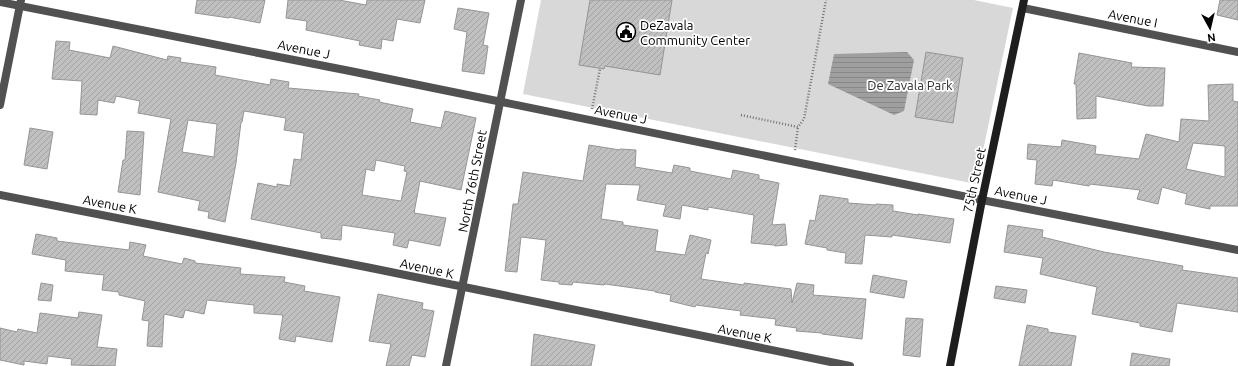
<svg xmlns="http://www.w3.org/2000/svg" width="1238" height="366" font-family="Ubuntu,sans-serif">
<style>
.park{fill:#d8d8d8}
.water{fill:url(#water-rules)}
.building{fill:url(#building-hatch);stroke:#959595;fill-rule:evenodd}
.lines{fill:none;stroke-linecap:round;stroke-linejoin:round}
.path{stroke:#737373;stroke-width:2.5;stroke-dasharray:1 2;stroke-linecap:butt}
.street{stroke:#515151;stroke-width:8}
.secondary{stroke:#1e1e1e;stroke-width:8}
.labels{text-anchor:middle;dominant-baseline:central;stroke-width:3.5;stroke-linejoin:round;paint-order:stroke}
.street-label{font-size:13px;fill:#000;stroke:#fff}
.poi-label{font-size:13px;fill:#000;stroke:#fff;text-anchor:start}
.park-label{font-size:13px;fill:#2f2f2f;stroke:#fff}
</style>
<defs>
<pattern id="water-rules" width="6" height="5" patternUnits="userSpaceOnUse"><rect width="6" height="5" fill="#9f9f9f"/><path d="M0 2.5h6" fill="none" stroke="#878787"/></pattern>
<pattern id="building-hatch" width="6" height="6" patternUnits="userSpaceOnUse"><rect width="6" height="6" fill="#c0c0c0"/><path d="M-1 1l2-2M0 6l6-6M5 7l2-2" fill="none" stroke="#a3a3a3"/></pattern>
</defs>
<rect width="100%" height="100%" fill="#fff"/>
<polygon class="park" points="541,0 974,0 1013,8 976,184 523,94"/>
<polygon class="water" points="907,52 914,60 904,111 894,115 828,84 834,54"/>
<g class="building">
<polygon points="197,0 265,0 260,23 229,17 229,18 195,13"/>
<polygon points="288,0 339,0 366,5 367,0 425,0 420,23 397,19 393,41 382,39 381,49 359,45 360,41 306,30 307,21 286,18"/>
<polygon points="590,0 672,0 660,75 605,66 604,69 579,65"/>
<polygon points="1220,0 1238,0 1238,20 1217,15"/>
<polygon points="458,8 489,13 483,45 488,46 484,74 462,71 467,32 454,29"/>
<path d="M56 41 70 42 69 50 110 58 113 46 167 60 168 56 181 58 180 62 216 67 215 75 270 85 271 79 289 82 288 88 359 94 358 96 380 100 379 102 413 109 410 122 441 128 445 111 476 118 461 190 420 181 414 213 446 218 440 246 409 240 407 248 393 245 395 233 342 225 341 240 321 238V233L251 219 258 183 277 187V184L290 186 294 159 301 160 304 133 284 130 286 118 244 111 242 122H241L236 163 225 222 208 218 209 212 198 210 200 201 158 192 171 119 138 113 140 101 116 96 114 103 98 100 97 115 80 114 82 81 52 79ZM188 120 217 124 214 157 182 152ZM376 160 405 166 404 171 407 172 401 201 362 195 366 169 374 171Z"/>
<polygon points="926,52 963,58 953,123 915,117"/>
<polygon points="1079,53 1132,63 1131,67 1165,68 1163,106 1148,106 1096,96 1096,118 1077,119 1076,84 1074,84"/>
<path d="M1233 84V101L1238 102V206H1210V209L1185 204 1187 194 1162 187 1158 204 1137 199 1140 190 1090 184 1089 186 1053 180 1052 186 1035 184 1037 160 1027 159 1028 144 1061 147 1062 140 1096 146 1095 154 1139 159 1146 134 1179 142 1181 119 1209 121 1208 85ZM1193 143 1225 146V177L1186 169Z"/>
<polygon points="30,128 53,132 47,169 24,165"/>
<polygon points="127,131 144,132 140,195 118,192 123,160 125,160"/>
<polygon points="589,145 620,150 620,149 636,150 635,167 672,173 674,165 690,168 690,171 731,179 733,170 759,175 759,179 779,183 772,225 785,224 787,245 775,246 774,245 751,243 754,215 708,207 708,210 682,205 680,219 663,216 666,205 637,200 640,185 606,184 601,219 623,222 623,225 658,230 655,251 685,255 690,235 711,240 708,254 706,253 701,279 744,285 744,283 791,289 792,303 797,283 814,285 813,295 866,299 862,339 822,334 822,333 796,331 797,328 775,325 776,319 740,315 741,311 696,305 695,307 670,301 671,295 655,292 655,291 605,284 604,285 573,282 572,285 559,284 559,282 541,280 546,240 521,237 517,272 505,271 513,204 518,204 523,172 583,181"/>
<polygon points="820,195 848,199 848,203 876,205 876,204 893,205 893,211 918,215 918,214 954,219 950,243 892,235 892,237 865,235 862,264 845,263 846,253 827,250 827,248 805,244 810,220 815,221"/>
<polygon points="1008,225 1043,230 1042,237 1104,252 1183,266 1182,270 1238,278 1238,312 1177,303 1172,332 1140,326 1140,323 1092,314 1097,287 1040,274 1043,258 1004,252"/>
<polygon points="36,234 57,238 57,241 129,250 130,242 146,245 143,256 182,264 184,258 195,261 195,263 241,268 240,274 285,277 284,282 305,286 304,291 340,297 332,342 296,336 295,342 279,339 283,315 254,313 254,305 207,300 204,314 185,310 183,318 164,314 162,347 147,346 149,321 142,320 145,301 119,295 119,292 102,290 104,275 65,271 66,260 32,254"/>
<polygon points="873,275 907,281 904,298 870,292"/>
<polygon points="41,283 53,285 51,301 38,300"/>
<polygon points="996,286 1027,290 1025,303 994,298"/>
<polygon points="378,294 423,303 422,309 434,311 425,357 412,355 409,366 386,366 391,344 369,341"/>
<polygon points="79,312 102,315 97,347 117,349 115,366 71,365 72,359 48,356 47,364 24,361 24,365 0,360 0,328 17,332 18,329 37,333 40,313 78,318"/>
<polygon points="906,318 923,319 920,357 903,355"/>
<polygon points="1027,325 1048,329 1048,332 1076,336 1071,366 1019,366"/>
<polygon points="534,334 595,345 591,366 531,366"/>
<polygon points="1132,353 1170,359 1169,366 1130,366"/>
</g>
<g class="lines">
<g class="path">
<polyline points="592,109 600,69"/>
<polyline points="741,115 798,127 804,119 826,0"/>
<polyline points="795,150 798,127"/>
</g>
<g class="street">
<polyline points="0,2 350,71 982,200 1238,250"/>
<polyline points="1023,8 1238,52"/>
<polyline points="0,105 21,0"/>
<polyline points="0,195 371,268 850,366"/>
<polyline points="446,366 521,0"/>
</g>
<polyline class="secondary" points="950,366 982,200 1024,0"/>
</g>
<defs>
<symbol id="civic-ring" viewBox="-11 -11 22 22"><circle r="9.5" fill="#fff" stroke="#000" stroke-width="1.5"/><path d="M-.6-6.5H3V-4.5H.6V-3L4-1V1h2V6H-6V1h2V-1L-.6-3ZM-1.2 2.5V6h2.4V2.5Z" fill="#000"/></symbol>
</defs>
<g fill-rule="evenodd">
<use href="#civic-ring" x="615" y="21" width="22" height="22"/>
</g>
<g class="labels">
<g class="street-label">
<text transform="translate(1133 18) rotate(11)">Avenue I</text>
<text transform="translate(304 49) rotate(11)">Avenue J</text>
<text transform="translate(621 114) rotate(11)">Avenue J</text>
<text transform="translate(974 180) rotate(-78)">75th Street</text>
<text transform="translate(472 181) rotate(-79)">North 76th Street</text>
<text transform="translate(1021 195) rotate(11)">Avenue J</text>
<text transform="translate(110 204) rotate(11)">Avenue K</text>
<text transform="translate(427 268) rotate(12)">Avenue K</text>
<text transform="translate(745 333) rotate(11)">Avenue K</text>
</g>
<g class="poi-label">
<text x="640" y="25">DeZavala<tspan x="640" dy="15">Community Center</tspan></text>
</g>
<g class="park-label">
<text x="910" y="85">De Zavala Park</text>
</g>
</g>
<g transform="translate(1210 28) rotate(172)" stroke="#ffffff" stroke-width="3" paint-order="stroke">
<path d="M0-3L7 15L0 10L-7 15Z" fill="#000000"/>
<text y="-6" font-size="11" font-weight="bold" text-anchor="middle" fill="#000000">N</text>
</g>
</svg>
